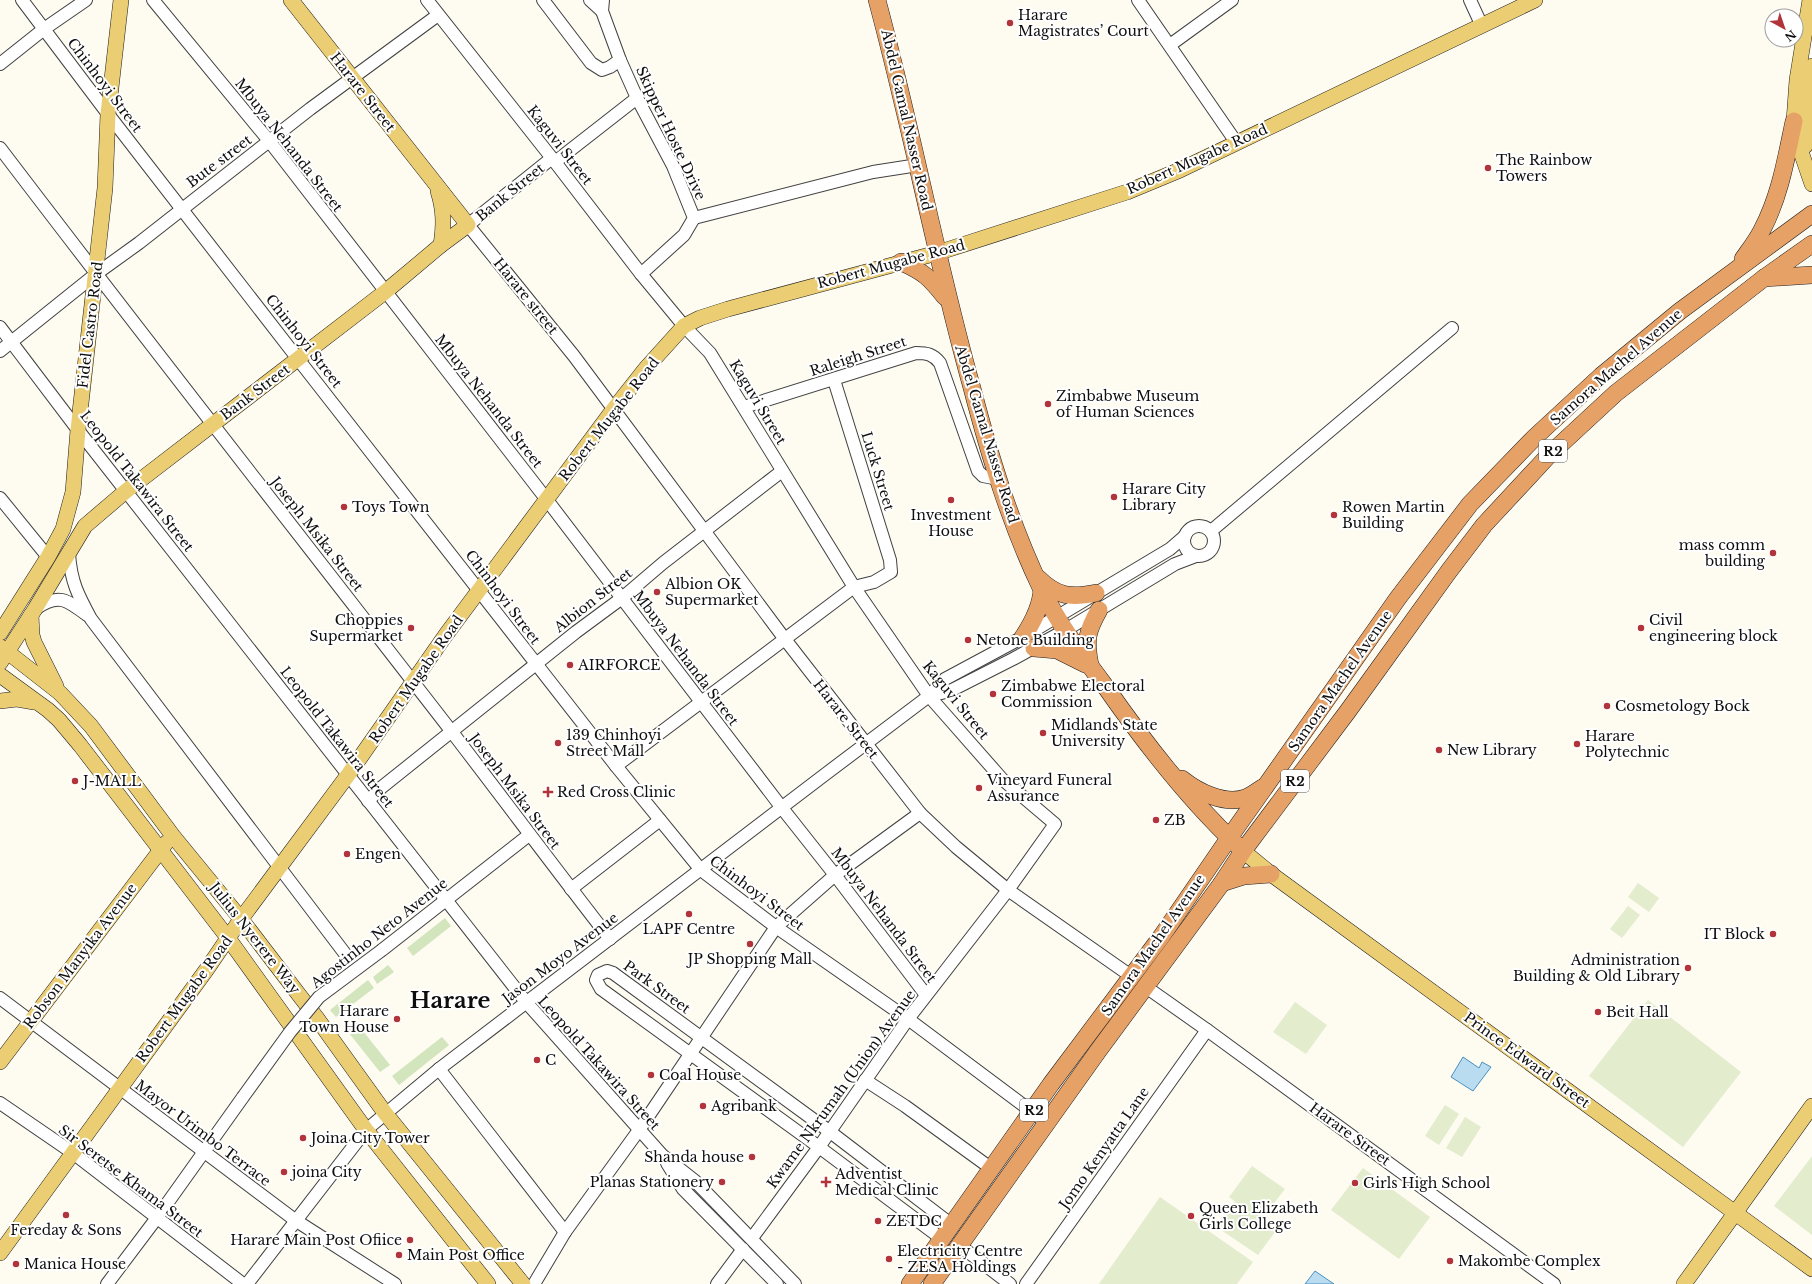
<svg xmlns="http://www.w3.org/2000/svg" width="1812" height="1284" font-family="'Libre Baskerville',serif">
<style>
.green{fill:#d2e5bd}
.pitch{fill:#e3edce}
.water{fill:#badcf0;stroke:#4990c0}
.lines{fill:none;stroke-linecap:round;stroke-linejoin:round}
.minor-casing{stroke:#414141;stroke-width:14}
.major-casing{stroke:#1f1f1f;stroke-width:16}
.highway-casing{stroke:#1f1f1f;stroke-width:18}
.minor{stroke:#fff;stroke-width:12}
.major{stroke:#ebce74;stroke-width:15}
.highway{stroke:#e6a167;stroke-width:17}
.minor-bridge-casing{stroke:#414141;stroke-width:14;stroke-linecap:butt}
.minor-bridge{stroke:#fff;stroke-width:12}
.poi-dot{fill:#b1343a;stroke:#fff;stroke-width:1.5}
.labels{text-anchor:middle;dominant-baseline:central;stroke-width:4;stroke-linejoin:round;paint-order:stroke}
.shield{fill:#fff;stroke:#565656;stroke-width:1}
.shield-label{font-size:13px;font-weight:bold;fill:#0e0e0e}
.poi-label{font-size:14px;fill:#0e0e0e;stroke:#fff;text-anchor:start}
.street-label{font-size:14px;fill:#0e0e0e;stroke:#fff}
.town-label{font-size:22px;font-weight:bold;fill:#0e0e0e;stroke:#fff}
</style>
<rect width="100%" height="100%" fill="#fefbf1"/>
<g class="green">
<polygon points="445,918 451,926 413,956 407,948"/>
<polygon points="388,965 394,972 377,984 373,977"/>
<polygon points="368,980 374,988 336,1017 330,1010"/>
<polygon points="355,1021 390,1065 380,1072 345,1028"/>
<polygon points="442,1037 449,1045 399,1085 392,1076"/>
</g>
<g class="pitch">
<polygon points="1638,883 1659,898 1649,912 1628,897"/>
<polygon points="1628,906 1640,915 1622,938 1610,929"/>
<polygon points="1648,1000 1741,1072 1683,1147 1589,1076"/>
<polygon points="1295,1002 1327,1025 1306,1054 1273,1032"/>
<polygon points="1445,1105 1459,1114 1439,1145 1425,1136"/>
<polygon points="1465,1117 1481,1127 1462,1157 1446,1148"/>
<polygon points="1812,1156 1812,1235 1774,1206"/>
<polygon points="1252,1166 1285,1189 1260,1221 1275,1232 1258,1255 1215,1226 1234,1202 1243,1208 1229,1197"/>
<polygon points="1363,1168 1430,1217 1399,1259 1331,1210"/>
<polygon points="1160,1197 1253,1262 1237,1284 1099,1284"/>
</g>
<g class="water">
<polygon points="1463,1057 1479,1068 1482,1062 1491,1067 1473,1091 1451,1077"/>
<polygon points="1315,1271 1334,1284 1305,1284"/>
</g>
<g class="lines">
<defs>
<g id="minor">
<polyline points="22,0 108,114 298,359 616,766 701,870 776,927 908,1019 1047,1123"/>
<polyline points="153,0 270,142 547,500 782,808 835,875 926,995"/>
<polyline points="427,0 555,162 641,274 684,326 710,353 854,587 929,696 1002,779 1055,824 1008,890 908,1019 819,1147 752,1238"/>
<polyline points="543,0 591,63 602,70 610,67 620,60"/>
<polyline points="590,0 602,11"/>
<polyline points="603,0 602,11 620,60 637,98 673,166 694,218 684,235 641,274"/>
<polyline points="1138,0 1236,142"/>
<polyline points="1470,0 1481,24"/>
<polyline points="1170,45 1232,0"/>
<polyline points="0,64 44,29 86,0"/>
<path d="M0 148C149 344 301 537 452 732 505 801 557 871 610 939"/>
<polyline points="552,158 468,225 574,356 784,638 920,813 956,847 1008,890 1131,976"/>
<polyline points="555,162 637,98"/>
<polyline points="694,218 873,172 918,165"/>
<polyline points="0,327 78,430 526,1002 662,1155 695,1181 795,1284"/>
<polyline points="0,351 96,274 139,243 310,109 438,15"/>
<path d="M744 407 916 353C927 353 933 354 940 363L978 471 983 476 998 479"/>
<polyline points="0,498 48,557"/>
<circle cx="1199" cy="541" r="15"/>
<polyline points="1211,531 1452,328"/>
<path d="M69 554C71 582 78 595 91 619L346 955"/>
<path d="M35 609C58 593 66 599 87 615"/>
<polyline points="929,696 950,691 1013,659 1064,631 1175,564 1196,556"/>
<polyline points="616,766 854,587 874,582 891,572 890,560 834,380"/>
<polyline points="368,801 382,787 576,632 622,598 663,563 782,471"/>
<polyline points="571,889 660,820"/>
<polyline points="382,950 529,835"/>
<polyline points="1146,987 1207,1030 1554,1284"/>
<polyline points="0,998 295,1220 395,1284"/>
<polyline points="439,1069 565,1232"/>
<polyline points="865,1080 905,1106 992,1169"/>
<polyline points="0,1103 73,1153 243,1284"/>
<polyline points="667,1163 683,1189 777,1284"/>
<polyline points="942,1239 819,1147 601,989 596,980 598,975 607,971 613,973 829,1131 952,1225"/>
<polyline points="959,1245 1010,1284"/>
<polyline points="107,1284 156,1219 243,1097"/>
<polyline points="247,1284 366,1130 439,1069 823,776 929,696 945,679 1023,637 1170,549 1185,536"/>
<polyline points="534,1284 565,1232 639,1130 776,927 835,875 920,813"/>
<polyline points="717,1284 743,1249"/>
<polyline points="1026,1284 1207,1030"/>
</g>
<g id="major">
<polyline points="1810,0 1797,80 1794,121 1797,140 1812,184"/>
<polyline points="1805,146 1805,108 1812,66"/>
<path d="M438 191C444 210 444 225 441 245"/>
<polyline points="31,615 32,635 34,642 56,686"/>
<polyline points="0,633 48,557 63,529 73,492 78,430 105,188 108,114 121,0"/>
<polyline points="1,647 60,693 91,726 173,836 241,919 316,1017 385,1113 523,1284"/>
<polyline points="0,663 35,609 85,526 126,491 385,292 441,245 468,225 291,0"/>
<polyline points="0,675 48,710 59,720 80,745 228,938 366,1130 488,1284"/>
<polyline points="0,701 17,699 34,702"/>
<polyline points="1243,851 1271,874 1812,1269"/>
<polyline points="0,1062 166,843"/>
<polyline points="0,1253 207,969 241,919 348,775 445,636 613,410 647,367 684,326 700,318 728,309 937,253 1127,192 1180,170 1535,0"/>
<polyline points="1684,1284 1812,1106"/>
</g>
<g id="highway">
<path d="M877 0C912 129 936 260 972 388 990 457 1010 523 1041 588 1058 623 1081 654 1105 686 1144 742 1187 798 1237 845"/>
<path d="M1743 259C1750 249 1757 240 1762 230 1780 196 1786 159 1794 121"/>
<path d="M901 262C924 272 930 278 945 297"/>
<polyline points="1764,278 1812,275"/>
<path d="M1038 578C1057 597 1071 598 1096 593"/>
<path d="M1023 637C1033 622 1041 607 1042 589"/>
<polyline points="1034,648 1057,650 1085,664"/>
<path d="M1090 665C1085 640 1087 631 1099 610"/>
<path d="M1182 779C1198 792 1225 805 1245 798 1251 796 1257 791 1262 788"/>
<polyline points="1222,883 1244,876 1271,874"/>
<polyline points="910,1284 1051,1084 1161,937 1229,838 1398,598 1470,504 1535,437 1601,376 1680,311 1812,214"/>
<polyline points="932,1284 1098,1051 1222,883 1243,851 1348,711 1449,571 1484,525 1549,455 1616,393 1764,278 1812,244"/>
</g>
</defs>
<use href="#minor" class="minor-casing"/>
<use href="#major" class="major-casing"/>
<use href="#highway" class="highway-casing"/>
<use href="#minor" class="minor"/>
<use href="#major" class="major"/>
<use href="#highway" class="highway"/>
<defs>
<polyline id="minor-bridge" points="243,1097 290,1032 319,997 382,950"/>
</defs>
<use href="#minor-bridge" class="minor-bridge-casing"/>
<use href="#minor-bridge" class="minor-bridge"/>
</g>
<g class="poi-dot">
<circle cx="1010" cy="23" r="4"/>
<circle cx="1488" cy="168" r="4"/>
<circle cx="1048" cy="404" r="4"/>
<circle cx="1114" cy="497" r="4"/>
<circle cx="951" cy="500" r="4"/>
<circle cx="344" cy="507" r="4"/>
<circle cx="1334" cy="515" r="4"/>
<circle cx="1773" cy="553" r="4"/>
<circle cx="657" cy="592" r="4"/>
<circle cx="411" cy="628" r="4"/>
<circle cx="1641" cy="628" r="4"/>
<circle cx="968" cy="640" r="4"/>
<circle cx="570" cy="665" r="4"/>
<circle cx="993" cy="694" r="4"/>
<circle cx="1607" cy="706" r="4"/>
<circle cx="1043" cy="733" r="4"/>
<circle cx="558" cy="743" r="4"/>
<circle cx="1577" cy="744" r="4"/>
<circle cx="1439" cy="750" r="4"/>
<circle cx="75" cy="781" r="4"/>
<circle cx="979" cy="788" r="4"/>
<path d="M546 786h4v4h4v4h-4v4h-4v-4h-4v-4h4z"/>
<circle cx="1156" cy="820" r="4"/>
<circle cx="347" cy="854" r="4"/>
<circle cx="689" cy="914" r="4"/>
<circle cx="1773" cy="934" r="4"/>
<circle cx="750" cy="944" r="4"/>
<circle cx="1688" cy="968" r="4"/>
<circle cx="1598" cy="1012" r="4"/>
<circle cx="397" cy="1019" r="4"/>
<circle cx="537" cy="1060" r="4"/>
<circle cx="651" cy="1075" r="4"/>
<circle cx="703" cy="1106" r="4"/>
<circle cx="303" cy="1138" r="4"/>
<circle cx="752" cy="1157" r="4"/>
<circle cx="284" cy="1172" r="4"/>
<circle cx="722" cy="1182" r="4"/>
<path d="M824 1176h4v4h4v4h-4v4h-4v-4h-4v-4h4z"/>
<circle cx="1355" cy="1183" r="4"/>
<circle cx="66" cy="1215" r="4"/>
<circle cx="1191" cy="1216" r="4"/>
<circle cx="878" cy="1221" r="4"/>
<circle cx="410" cy="1240" r="4"/>
<circle cx="399" cy="1255" r="4"/>
<circle cx="889" cy="1259" r="4"/>
<circle cx="1450" cy="1261" r="4"/>
<circle cx="16" cy="1264" r="4"/>
</g>
<g class="labels">
<g class="shield">
<rect x="1539" y="440" width="28" height="22" rx="3"/>
<rect x="1281" y="770" width="28" height="22" rx="3"/>
<rect x="1020" y="1099" width="28" height="22" rx="3"/>
</g>
<g class="shield-label">
<text x="1553" y="451">R2</text>
<text x="1295" y="781">R2</text>
<text x="1034" y="1110">R2</text>
</g>
<g class="poi-label">
<text x="1018" y="15">Harare<tspan x="1018" dy="16">Magistrates’ Court</tspan></text>
<text x="1496" y="160">The Rainbow<tspan x="1496" dy="16">Towers</tspan></text>
<text x="1056" y="396">Zimbabwe Museum<tspan x="1056" dy="16">of Human Sciences</tspan></text>
<text x="1122" y="489">Harare City<tspan x="1122" dy="16">Library</tspan></text>
<text x="352" y="507">Toys Town</text>
<text x="1342" y="507">Rowen Martin<tspan x="1342" dy="16">Building</tspan></text>
<text x="951" y="515" text-anchor="middle">Investment<tspan x="951" dy="16">House</tspan></text>
<text x="1765" y="545" text-anchor="end">mass comm<tspan x="1765" dy="16">building</tspan></text>
<text x="665" y="584">Albion OK<tspan x="665" dy="16">Supermarket</tspan></text>
<text x="403" y="620" text-anchor="end">Choppies<tspan x="403" dy="16">Supermarket</tspan></text>
<text x="1649" y="620">Civil<tspan x="1649" dy="16">engineering block</tspan></text>
<text x="976" y="640">Netone Building</text>
<text x="578" y="665">AIRFORCE</text>
<text x="1001" y="686">Zimbabwe Electoral<tspan x="1001" dy="16">Commission</tspan></text>
<text x="1615" y="706">Cosmetology Bock</text>
<text x="1051" y="725">Midlands State<tspan x="1051" dy="16">University</tspan></text>
<text x="566" y="735">139 Chinhoyi<tspan x="566" dy="16">Street Mall</tspan></text>
<text x="1585" y="736">Harare<tspan x="1585" dy="16">Polytechnic</tspan></text>
<text x="1447" y="750">New Library</text>
<text x="987" y="780">Vineyard Funeral<tspan x="987" dy="16">Assurance</tspan></text>
<text x="83" y="781">J-MALL</text>
<text x="557" y="792">Red Cross Clinic</text>
<text x="1164" y="820">ZB</text>
<text x="355" y="854">Engen</text>
<text x="689" y="929" text-anchor="middle">LAPF Centre</text>
<text x="1765" y="934" text-anchor="end">IT Block</text>
<text x="750" y="959" text-anchor="middle">JP Shopping Mall</text>
<text x="1680" y="960" text-anchor="end">Administration<tspan x="1680" dy="16">Building &amp; Old Library</tspan></text>
<text x="389" y="1011" text-anchor="end">Harare<tspan x="389" dy="16">Town House</tspan></text>
<text x="1606" y="1012">Beit Hall</text>
<text x="545" y="1060">C</text>
<text x="659" y="1075">Coal House</text>
<text x="711" y="1106">Agribank</text>
<text x="311" y="1138">Joina City Tower</text>
<text x="744" y="1157" text-anchor="end">Shanda house</text>
<text x="292" y="1172">joina City</text>
<text x="835" y="1174">Adventist<tspan x="835" dy="16">Medical Clinic</tspan></text>
<text x="714" y="1182" text-anchor="end">Planas Stationery</text>
<text x="1363" y="1183">Girls High School</text>
<text x="1199" y="1208">Queen Elizabeth<tspan x="1199" dy="16">Girls College</tspan></text>
<text x="886" y="1221">ZETDC</text>
<text x="66" y="1230" text-anchor="middle">Fereday &amp; Sons</text>
<text x="402" y="1240" text-anchor="end">Harare Main Post Ofiice</text>
<text x="897" y="1251">Electricity Centre<tspan x="897" dy="16">- ZESA Holdings</tspan></text>
<text x="407" y="1255">Main Post Office</text>
<text x="1458" y="1261">Makombe Complex</text>
<text x="24" y="1264">Manica House</text>
</g>
<g class="street-label">
<text transform="translate(105 85) rotate(53)">Chinhoyi Street</text>
<text transform="translate(363 92) rotate(52)">Harare Street</text>
<text transform="translate(907 120) rotate(77)">Abdel Gamal Nasser Road</text>
<text transform="translate(671 133) rotate(65)">Skipper Hoste Drive</text>
<text transform="translate(289 145) rotate(52)">Mbuya Nehanda Street</text>
<text transform="translate(560 145) rotate(52)">Kaguvi Street</text>
<text transform="translate(1197 159) rotate(-24)">Robert Mugabe Road</text>
<text transform="translate(219 161) rotate(-37)">Bute street</text>
<text transform="translate(510 192) rotate(-39)">Bank Street</text>
<text transform="translate(891 264) rotate(-15)">Robert Mugabe Road</text>
<text transform="translate(526 296) rotate(51)">Harare street</text>
<text transform="translate(90 325) rotate(-83)">Fidel Castro Road</text>
<text transform="translate(304 341) rotate(52)">Chinhoyi Street</text>
<text transform="translate(858 356) rotate(-18)">Raleigh Street</text>
<text transform="translate(1616 367) rotate(-41)">Samora Machel Avenue</text>
<text transform="translate(255 392) rotate(-37)">Bank Street</text>
<text transform="translate(489 401) rotate(52)">Mbuya Nehanda Street</text>
<text transform="translate(758 402) rotate(59)">Kaguvi Street</text>
<text transform="translate(609 419) rotate(-52)">Robert Mugabe Road</text>
<text transform="translate(987 434) rotate(73)">Abdel Gamal Nasser Road</text>
<text transform="translate(878 471) rotate(73)">Luck Street</text>
<text transform="translate(137 481) rotate(52)">Leopold Takawira Street</text>
<text transform="translate(317 534) rotate(52)">Joseph Msika Street</text>
<text transform="translate(503 597) rotate(53)">Chinhoyi Street</text>
<text transform="translate(593 600) rotate(-38)">Albion Street</text>
<text transform="translate(686 658) rotate(53)">Mbuya Nehanda Street</text>
<text transform="translate(416 679) rotate(-55)">Robert Mugabe Road</text>
<text transform="translate(1340 681) rotate(-55)">Samora Machel Avenue</text>
<text transform="translate(956 700) rotate(51)">Kaguvi Street</text>
<text transform="translate(846 719) rotate(52)">Harare Street</text>
<text transform="translate(337 737) rotate(52)">Leopold Takawira Street</text>
<text transform="translate(515 791) rotate(53)">Joseph Msika Street</text>
<text transform="translate(757 893) rotate(37)">Chinhoyi Street</text>
<text transform="translate(884 915) rotate(53)">Mbuya Nehanda Street</text>
<text transform="translate(379 933) rotate(-38)">Agostinho Neto Avenue</text>
<text transform="translate(255 938) rotate(52)">Julius Nyerere Way</text>
<text transform="translate(1153 945) rotate(-55)">Samora Machel Avenue</text>
<text transform="translate(80 956) rotate(-53)">Robson Manyika Avenue</text>
<text transform="translate(560 958) rotate(-37)">Jason Moyo Avenue</text>
<text transform="translate(657 987) rotate(36)">Park Street</text>
<text transform="translate(184 999) rotate(-54)">Robert Mugabe Road</text>
<text transform="translate(1527 1060) rotate(36)">Prince Edward Street</text>
<text transform="translate(599 1063) rotate(48)">Leopold Takawira Street</text>
<text transform="translate(841 1089) rotate(-54)">Kwame Nkrumah (Union) Avenue</text>
<text transform="translate(203 1133) rotate(37)">Mayor Urimbo Terrace</text>
<text transform="translate(1350 1134) rotate(36)">Harare Street</text>
<text transform="translate(1104 1148) rotate(-55)">Jomo Kenyatta Lane</text>
<text transform="translate(131 1181) rotate(37)">Sir Seretse Khama Street</text>
</g>
<g class="town-label">
<text x="450" y="1000">Harare</text>
</g>
</g>
<g transform="translate(1784 28) rotate(140)"><circle r="19" fill="#ffffff" stroke="#9f9f9f"/>
<path d="M0-3L7 15L0 10L-7 15Z" fill="#b1343a"/>
<text y="-6" font-size="11" font-weight="bold" text-anchor="middle" fill="#0e0e0e">N</text>
</g>
</svg>
